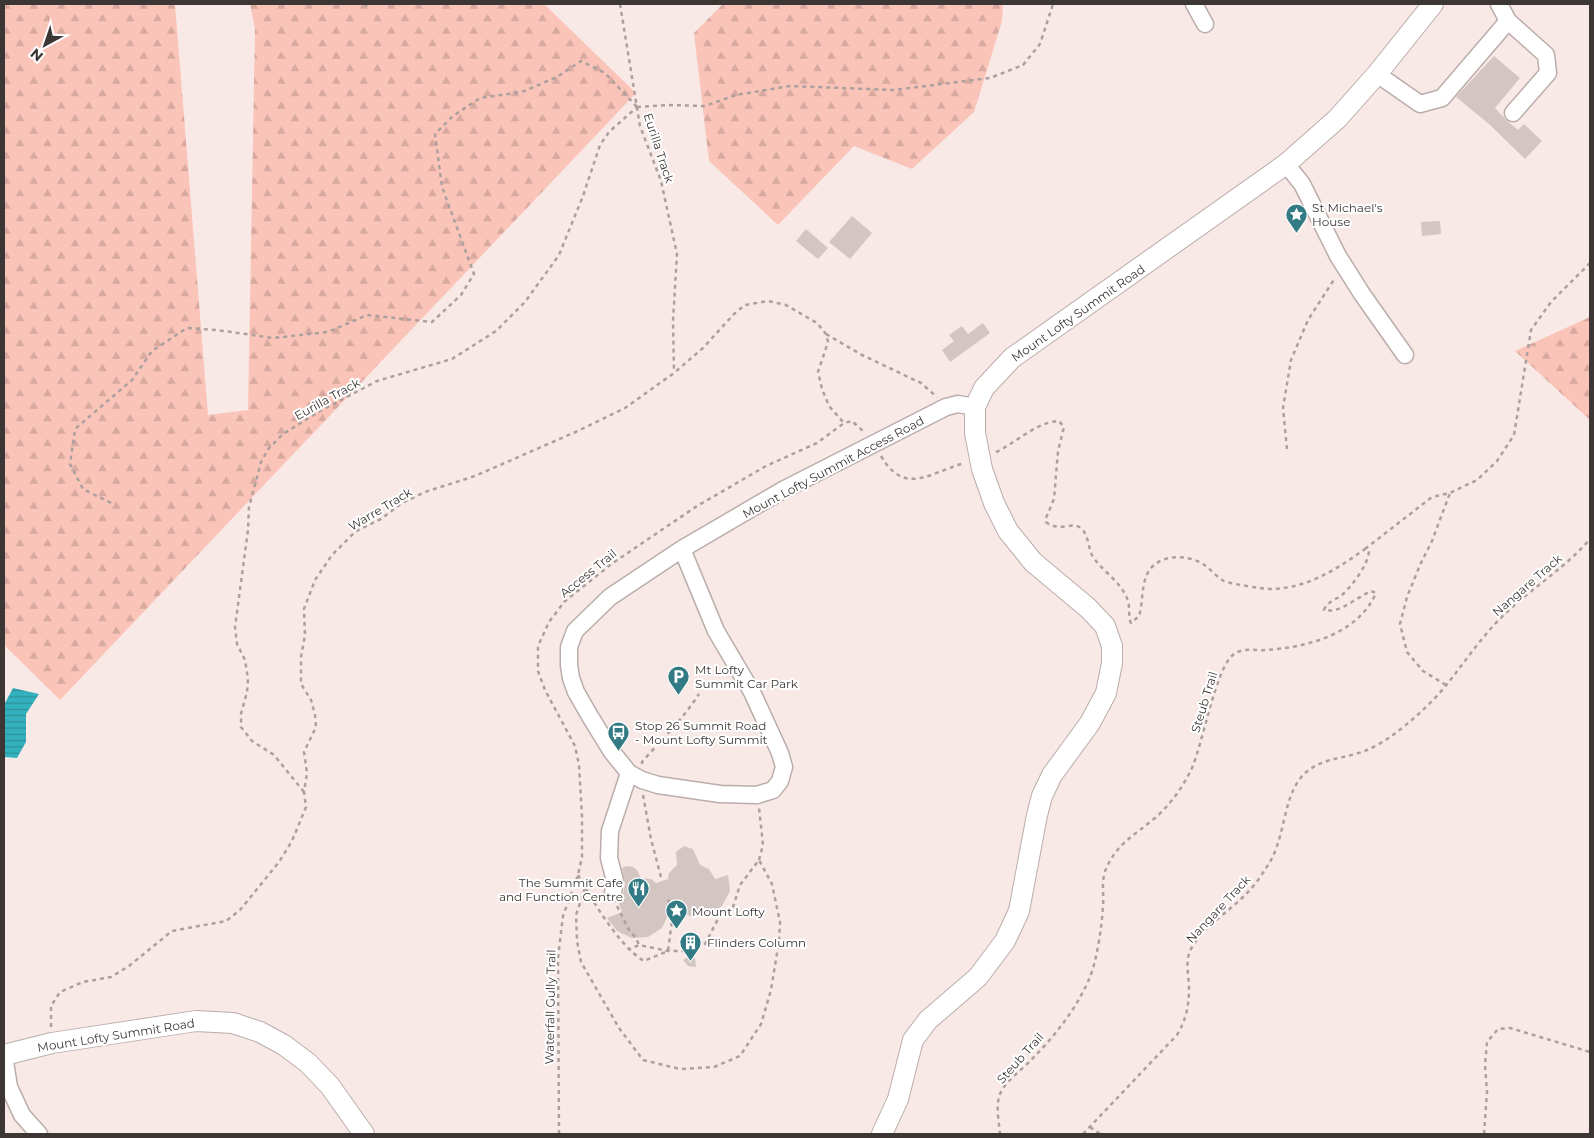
<svg xmlns="http://www.w3.org/2000/svg" width="1594" height="1138" font-family="Montserrat,sans-serif">
<style>
.forest{fill:url(#forest-firs)}
.water{fill:url(#water-rules)}
.building{fill:#d3c5c2}
.lines{fill:none;stroke-linecap:round;stroke-linejoin:round}
.minor-casing{stroke:#baadaa;stroke-width:19}
.major-casing{stroke:#baadaa;stroke-width:22}
.path{stroke:#aba09d;stroke-width:2.5;stroke-dasharray:4 4;stroke-linecap:butt}
.minor{stroke:#fff;stroke-width:16}
.major{stroke:#fff;stroke-width:20}
.labels{text-anchor:middle;dominant-baseline:central;stroke-width:4;stroke-linejoin:round;paint-order:stroke}
.street-label{font-size:12px;fill:#3c3735;stroke:#fff}
.poi-label{font-size:12px;fill:#3c3735;stroke:#fff;text-anchor:start}
</style>
<defs>
<pattern id="forest-firs" width="22" height="20" patternUnits="userSpaceOnUse" patternTransform="scale(1.25)"><rect width="22" height="20" fill="#fbc4b9"/><path d="M5 1l3.5 6h-7zM16 11l3.5 6h-7z" fill="#d8a9a0"/></pattern>
<pattern id="water-rules" width="6" height="5" patternUnits="userSpaceOnUse" patternTransform="scale(1.25)"><rect width="6" height="5" fill="#34b1be"/><path d="M0 2.5h6" fill="none" stroke="#2d919b"/></pattern>
</defs>
<rect width="100%" height="100%" fill="#f8e9e6"/>
<g class="forest">
<polygon points="4,4 175,4 208,415 248,410 255,29 250,4 544,4 636,93 60,700 4,645"/>
<polygon points="723,4 1003,4 1002,21 974,112 912,169 854,146 778,225 709,161 694,33"/>
<polygon points="1590,317 1590,420 1515,351"/>
</g>
<polygon class="water" points="13,688 39,694 26,714 26,742 17,758 4,757 4,705"/>
<g class="building">
<polygon points="1494,56 1520,78 1495,108 1506,120 1518,130 1524,124 1542,141 1525,159 1489,124 1456,97"/>
<polygon points="852,216 872,233 850,259 829,242"/>
<polygon points="1440,221 1441,234 1422,236 1421,222"/>
<polygon points="806,229 828,248 818,259 796,241"/>
<polygon points="983,323 990,333 950,362 942,350 954,341 949,335 962,326 968,334"/>
<polygon points="684,846 693,849 700,865 709,869 715,879 728,875 730,891 722,906 708,916 692,917 671,908 662,928 648,937 632,938 617,931 607,918 622,912 618,901 623,895 625,883 622,868 626,866 633,867 637,870 641,878 651,879 656,883 668,879 669,873 677,865 676,852"/>
<polygon points="690,956 695,958 696,967 688,966 683,960"/>
</g>
<g class="lines">
<defs>
<g id="minor">
<polyline points="1194,4 1205,24"/>
<polyline points="1499,4 1508,21 1546,55 1548,73 1513,113"/>
<polyline points="1377,74 1420,104 1442,98 1508,21"/>
<polyline points="1286,164 1302,184 1338,256 1362,294 1405,355"/>
<polyline points="682,549 716,631 752,692 780,753 784,767 780,781 773,790 757,795 720,794 658,785 642,780 629,773 612,752 591,718 576,692 571,678 569,665 569,647 575,631 610,597 682,549 783,490 946,407 958,404 975,407"/>
<polyline points="613,893 615,881 609,858 610,831 629,773"/>
<polyline points="4,1055 9,1087 22,1115 39,1134"/>
</g>
<g id="major">
<polyline points="4,1055 52,1043 196,1021 233,1023 260,1032 284,1045 308,1063 330,1086 364,1134"/>
<polyline points="882,1134 898,1099 913,1040 928,1020 978,977 1005,941 1019,911 1037,815 1042,796 1052,775 1090,723 1106,693 1112,663 1112,646 1105,626 1088,608 1033,562 1008,531 994,503 982,469 975,433 975,407 984,388 1012,358 1286,164 1337,119 1377,74 1433,4"/>
</g>
</defs>
<use href="#minor" class="minor-casing"/>
<use href="#major" class="major-casing"/>
<g class="path">
<polyline points="365,4 367,6"/>
<polyline points="620,4 640,126 661,181 677,254 673,321 674,372"/>
<polyline points="637,107 668,105 705,106 736,95 790,86 893,90 990,78 1023,65 1040,44 1053,4"/>
<polyline points="826,334 862,355 921,383 937,397"/>
<polyline points="1287,449 1283,408 1291,360 1308,320 1335,278"/>
<path d="M996 452C1016 443 1036 422 1059 421L1064 427 1058 451 1054 499 1046 518V522C1059 533 1074 520 1082 529 1089 537 1088 547 1092 555 1099 568 1117 579 1125 594 1132 606 1127 615 1131 623L1139 616C1144 601 1140 578 1153 566 1166 554 1188 555 1203 564 1210 568 1216 577 1224 581 1231 584 1263 589 1272 589 1308 588 1337 569 1365 549L1369 551C1368 565 1352 586 1342 595 1335 600 1327 602 1324 610 1340 614 1357 597 1371 591L1376 593C1358 634 1308 647 1267 650 1256 651 1244 647 1234 654 1215 668 1203 745 1191 770 1183 787 1169 806 1155 818 1135 835 1117 843 1106 869 1101 879 1104 895 1103 906 1102 925 1097 960 1090 977 1077 1008 1055 1036 1031 1060 1021 1071 1003 1082 999 1097 996 1108 999 1122 1000 1134"/>
<path d="M881 456C905 497 930 472 965 463"/>
<polyline points="111,503 83,489 70,464 75,429 132,380 152,351 187,328 217,330 273,338 328,332 367,315 432,322 461,295 474,274 442,187 435,134 453,116 480,98 522,92 557,77 581,61 605,73 637,107"/>
<polyline points="1365,549 1432,497 1450,493 1477,480 1497,461 1514,435 1531,330 1551,302 1590,263"/>
<polyline points="1446,685 1423,671 1407,652 1400,624 1407,597 1420,565 1432,541 1450,493"/>
<path d="M642 764V762C662 739 683 719 699 694"/>
<polyline points="304,792 274,755 252,741 241,727 241,714 247,692 248,679 245,660 237,644 235,627 248,530 249,507 261,462 269,448 283,434 320,411 377,381 452,359 496,331 525,302 559,255 583,196 600,145 609,132 637,107"/>
<polyline points="643,795 651,839 662,881"/>
<polyline points="759,860 763,845 759,808"/>
<path d="M578 875C592 900 619 946 644 961L668 951 673 913 668 899"/>
<polyline points="585,888 576,915 577,941 581,962 619,1028 643,1060 680,1069 714,1067 740,1056 761,1024 771,990 779,941 780,922 772,884 759,860 740,885 733,907 719,917 705,944 690,951 668,951 639,945 630,949"/>
<polyline points="617,906 629,930 636,938 639,945"/>
<polyline points="51,1027 51,1006 60,992 83,982 111,977 129,966 172,931 226,921 240,910 279,862 292,841 306,807 304,792 307,773 304,752 316,727 315,715 311,700 301,684 301,657 305,635 304,609 315,580 332,555 356,531 381,519 402,503 425,492 475,476 580,430 625,408 674,373 703,348 734,314 745,305 768,301 786,305 817,323 826,334 828,342 818,372 822,389 829,406 844,423"/>
<polyline points="1090,1127 1100,1134"/>
<polyline points="559,1134 558,958 563,916 578,875 582,857 582,816 579,765 575,746 545,690 538,671 538,646 549,622 565,601 610,565 697,506 766,466 817,443 844,423 852,421 865,433"/>
<path d="M1083 1134 1177 1035C1186 1020 1189 1006 1189 988 1189 976 1185 963 1190 951 1201 927 1231 911 1248 892 1255 885 1261 876 1266 868 1285 842 1282 804 1299 780 1316 757 1343 760 1367 750 1374 747 1383 742 1390 737 1411 722 1432 703 1448 683 1467 659 1485 632 1508 611 1535 586 1566 567 1590 539"/>
<polyline points="1484,1134 1487,1092 1485,1065 1487,1042 1498,1029 1510,1028 1590,1052"/>
</g>
<use href="#minor" class="minor"/>
<use href="#major" class="major"/>
</g>
<defs>
<symbol id="sight-pin" viewBox="-11 -11 22 30"><path d="M0 17L-7.5 6A9.5 9.5 0 1 1 7.5 6Z" fill="#337b84" stroke="#fff"/><path d="M0-6L1.8-2.2L6-1.7L2.9 1.2L3.7 5.4L0 3.3L-3.7 5.4L-2.9 1.2L-6-1.7L-1.8-2.2Z" fill="#fff"/></symbol>
<symbol id="parking-pin" viewBox="-11 -11 22 30"><path d="M0 17L-7.5 6A9.5 9.5 0 1 1 7.5 6Z" fill="#337b84" stroke="#fff"/><path d="M-3.5-5.5H1a3.5 3.5 0 0 1 0 7H-1V5.5H-3.5ZM-1-3.4V-.6H.8a1.4 1.4 0 0 0 0-2.8Z" fill="#fff"/></symbol>
<symbol id="bus-pin" viewBox="-11 -11 22 30"><path d="M0 17L-7.5 6A9.5 9.5 0 1 1 7.5 6Z" fill="#337b84" stroke="#fff"/><path d="M-5-6H5V4H4V6H2V4H-2V6H-4V4H-5ZM-3.5-4V0h7V-4ZM-3.5 1.2v1.5H-2V1.2ZM2 1.2v1.5H3.5V1.2Z" fill="#fff"/></symbol>
<symbol id="restaurant-pin" viewBox="-11 -11 22 30"><path d="M0 17L-7.5 6A9.5 9.5 0 1 1 7.5 6Z" fill="#337b84" stroke="#fff"/><path d="M-5-6h1v4h1v-4h1v4h1v-4h1v5L-1.5 .5V6h-2V.5L-5-1ZM5-6V6H3V1.5H1.5Q1.5-4 5-6Z" fill="#fff"/></symbol>
<symbol id="building-pin" viewBox="-11 -11 22 30"><path d="M0 17L-7.5 6A9.5 9.5 0 1 1 7.5 6Z" fill="#337b84" stroke="#fff"/><path d="M-4-6H4V6H1V3H-1V6H-4ZM-2.5-4.3h1.7v1.8h-1.7ZM.8-4.3h1.7v1.8H.8ZM-2.5-1h1.7V.8h-1.7ZM.8-1h1.7V.8H.8Z" fill="#fff"/></symbol>
</defs>
<g fill-rule="evenodd">
<use href="#sight-pin" x="1284" y="202" width="25" height="34"/>
<use href="#parking-pin" x="666" y="664" width="25" height="34"/>
<use href="#bus-pin" x="606" y="720" width="25" height="34"/>
<use href="#restaurant-pin" x="626" y="876" width="25" height="34"/>
<use href="#sight-pin" x="664" y="898" width="25" height="34"/>
<use href="#building-pin" x="678" y="930" width="25" height="34"/>
</g>
<g class="labels">
<g class="street-label">
<text transform="translate(659 148) rotate(72)">Eurilla Track</text>
<text transform="translate(1078 313) rotate(-35)">Mount Lofty Summit Road</text>
<text transform="translate(327 399) rotate(-29)">Eurilla Track</text>
<text transform="translate(833 467) rotate(-28)">Mount Lofty Summit Access Road</text>
<text transform="translate(380 509) rotate(-31)">Warre Track</text>
<text transform="translate(588 573) rotate(-39)">Access Trail</text>
<text transform="translate(1527 585) rotate(-41)">Nangare Track</text>
<text transform="translate(1204 702) rotate(-73)">Steub Trail</text>
<text transform="translate(1218 909) rotate(-47)">Nangare Track</text>
<text transform="translate(550 1007) rotate(-89)">Waterfall Gully Trail</text>
<text transform="translate(116 1035) rotate(-9)">Mount Lofty Summit Road</text>
<text transform="translate(1020 1058) rotate(-48)">Steub Trail</text>
</g>
<g class="poi-label">
<text x="1312" y="207">St Michael's<tspan x="1312" dy="14">House</tspan></text>
<text x="695" y="669">Mt Lofty<tspan x="695" dy="14">Summit Car Park</tspan></text>
<text x="635" y="725">Stop 26 Summit Road<tspan x="635" dy="14">- Mount Lofty Summit</tspan></text>
<text x="623" y="882" text-anchor="end">The Summit Cafe<tspan x="623" dy="14">and Function Centre</tspan></text>
<text x="692" y="911">Mount Lofty</text>
<text x="707" y="942">Flinders Column</text>
</g>
</g>
<rect width="1594" height="1138" fill="none" stroke="#3c3735" stroke-width="10"/>
<g transform="translate(45 45) rotate(220)" stroke="#ffffff" stroke-width="4" paint-order="stroke">
<path d="M0-4L9 19L0 12L-9 19Z" fill="#3c3735"/>
<text y="-8" font-size="14" font-weight="bold" text-anchor="middle" fill="#3c3735">N</text>
</g>
</svg>
